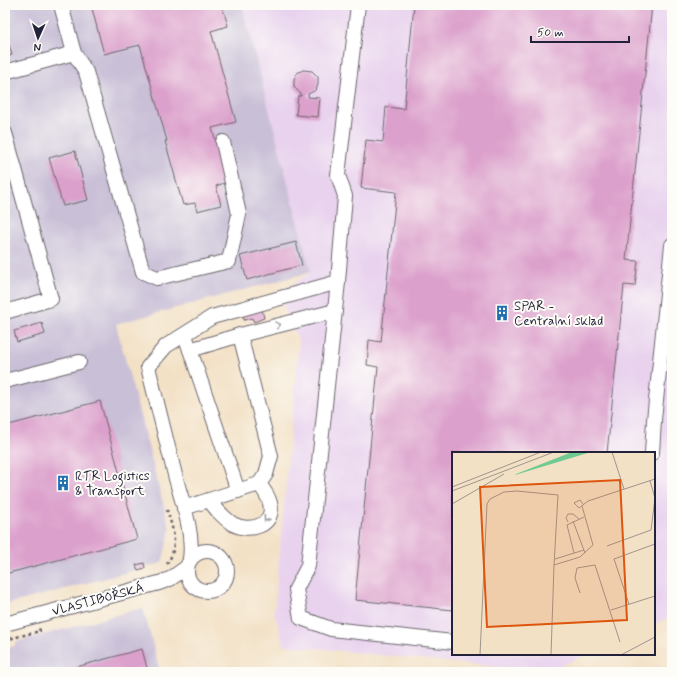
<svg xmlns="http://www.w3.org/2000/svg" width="677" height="677" font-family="Mynerve,sans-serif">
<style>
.built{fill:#e8d2ee}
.industrial{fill:#c9bfd7}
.building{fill:#dca0cc}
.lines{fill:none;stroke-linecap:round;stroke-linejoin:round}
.minor-casing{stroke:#6b656c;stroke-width:16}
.path{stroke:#6b656c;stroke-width:2.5;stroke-dasharray:3 3;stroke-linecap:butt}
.minor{stroke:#fff;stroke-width:14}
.oneway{stroke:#9c9ca7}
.labels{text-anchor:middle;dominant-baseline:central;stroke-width:4;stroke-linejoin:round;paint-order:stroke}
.poi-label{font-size:13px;fill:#22223b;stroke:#fdfcf7;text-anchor:start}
.street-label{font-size:13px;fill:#22223b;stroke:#fdfcf7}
.inset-road{fill:none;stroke:#9f958e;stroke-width:1}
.view{fill:#de560e;fill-opacity:0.15;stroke:#de560e;stroke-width:2}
.inset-edge{fill:none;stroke:#22223b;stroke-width:2}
</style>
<rect width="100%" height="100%" fill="#fdfcf7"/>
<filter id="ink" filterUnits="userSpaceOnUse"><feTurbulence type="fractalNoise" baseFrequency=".025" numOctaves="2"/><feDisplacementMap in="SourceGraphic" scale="8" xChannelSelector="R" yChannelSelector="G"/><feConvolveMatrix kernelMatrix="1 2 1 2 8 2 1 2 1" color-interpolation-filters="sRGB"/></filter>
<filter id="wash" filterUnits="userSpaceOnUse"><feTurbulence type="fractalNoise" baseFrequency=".012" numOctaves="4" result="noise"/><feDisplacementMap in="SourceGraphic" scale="16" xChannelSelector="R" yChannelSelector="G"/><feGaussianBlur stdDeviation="0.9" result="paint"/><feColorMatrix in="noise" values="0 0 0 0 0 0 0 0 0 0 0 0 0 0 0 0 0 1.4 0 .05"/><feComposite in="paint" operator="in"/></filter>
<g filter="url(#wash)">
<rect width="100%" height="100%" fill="#f3e1c6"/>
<polygon class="built" points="242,5 672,5 672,616 654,624 654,453 453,453 453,654 588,654 546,672 284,645 274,612 299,342 278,295 311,272"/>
<g class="industrial">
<polygon points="5,5 242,5 311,272 116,324 170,530 162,563 5,605"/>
<polygon points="143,608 160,672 5,672 5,648 14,646 16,642"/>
</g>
<g id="blocks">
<g class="building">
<polygon points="91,5 222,5 228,26 211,31 236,122 212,128 227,182 216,186 221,205 197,211 195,203 183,205 165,141 167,141 140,45 104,54"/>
<polygon points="414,5 652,5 626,260 638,261 635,286 624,285 607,453 453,453 453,610 355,600 378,367 367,365 369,340 381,342 396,192 361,188 366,140 383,142 386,107 404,109"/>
<polygon points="5,31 12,55 5,57"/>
<polygon points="303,70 312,71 318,77 318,84 317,88 314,91 308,94 308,97 320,98 318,117 296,115 298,96 301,96 301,94 294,87 294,79 297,73"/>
<polygon points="75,151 88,200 63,206 49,158"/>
<polygon points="296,242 302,265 247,280 240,256"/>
<polygon points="262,310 264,318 254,322 252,318 244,320 243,315"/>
<polygon points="42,323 45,334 17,342 14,331"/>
<polygon points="100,401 137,539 5,574 5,426"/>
<polygon points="144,563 145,568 138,570 136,565"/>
<polygon points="142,649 148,672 58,672"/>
</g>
</g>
</g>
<g filter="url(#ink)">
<use href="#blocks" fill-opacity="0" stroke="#6b656c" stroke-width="1"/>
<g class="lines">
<defs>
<g id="minor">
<polyline points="61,5 74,53 86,72 143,272 157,278 229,261 239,214 223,142"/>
<polyline points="5,72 74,53"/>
<polyline points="5,133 51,299 5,312"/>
<polyline points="338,282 308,566 296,589 301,618 331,629 453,642"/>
<polyline points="185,335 238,491"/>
<polyline points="190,350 240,335 335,311"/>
<polyline points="5,381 79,362"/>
<polyline points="652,453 654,420 672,245"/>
<path d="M209 500C216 509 223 518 233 524 249 533 276 526 270 503 268 496 264 490 259 484"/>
<polyline points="184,508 259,484 266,474 271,456 240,335"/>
<circle cx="207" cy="571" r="20"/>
<path d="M190 559C194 532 182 502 175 475 166 439 157 403 148 367L166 346 212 317 338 282 345 196 338 175 358 5"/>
<polyline points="5,624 159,583 170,579 187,567"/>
</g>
</defs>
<use href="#minor" class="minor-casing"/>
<g class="path">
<path d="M167 564C179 546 173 529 167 510"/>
<polyline points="5,640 40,631 39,628"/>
</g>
<use href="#minor" class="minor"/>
</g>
<defs><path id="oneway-chevron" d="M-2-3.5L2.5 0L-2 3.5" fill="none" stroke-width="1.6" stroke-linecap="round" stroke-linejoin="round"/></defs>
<g class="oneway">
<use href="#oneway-chevron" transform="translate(278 325) rotate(-14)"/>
<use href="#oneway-chevron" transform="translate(266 519) rotate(126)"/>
</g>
</g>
<defs>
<symbol id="building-bare" viewBox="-9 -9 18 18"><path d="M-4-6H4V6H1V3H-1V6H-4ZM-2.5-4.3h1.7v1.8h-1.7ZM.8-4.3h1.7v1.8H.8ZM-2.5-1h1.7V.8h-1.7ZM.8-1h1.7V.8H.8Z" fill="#1f6fb2" stroke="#fdfcf7" stroke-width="2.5" paint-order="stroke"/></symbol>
</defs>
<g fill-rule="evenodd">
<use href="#building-bare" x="491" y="302" width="22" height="22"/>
<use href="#building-bare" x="52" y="472" width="22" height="22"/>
</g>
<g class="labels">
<g class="poi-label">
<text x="514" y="306">SPAR -<tspan x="514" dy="15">Centralní sklad</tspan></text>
<text x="75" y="476">RTR Logistics<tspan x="75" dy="15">&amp; Transport</tspan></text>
</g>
<g class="street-label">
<text transform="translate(98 600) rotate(-15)">VLASTIBOŘSKÁ</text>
</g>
</g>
<g transform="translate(452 452)">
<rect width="203" height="203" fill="#f3e1c6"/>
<path d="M120 0H139L63 23 64 22Z" fill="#70ca92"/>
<path class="inset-road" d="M160 0 172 37M0 35 89 0M0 39 102 0M0 52 52 22M131 52 128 48 122 51 127 56 136 49 203 27M121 69 133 101M116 70 114 66 116 62H121L127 67M155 94 199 78 203 46 198 29M122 101 115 73 132 65M103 107 132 98M128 141 123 126 125 116 143 113 168 190M177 152 162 107 203 92M159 158 203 144M28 203 35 52 38 47 52 40 65 39 106 43 102 113M99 203 102 113 128 105 141 93 130 54M169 203 203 185"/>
<path class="view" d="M168 28 175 168 35 175 28 35Z"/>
<rect width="203" height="203" class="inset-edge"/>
</g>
<rect width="677" height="677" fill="none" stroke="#fdfcf7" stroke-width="20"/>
<g transform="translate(38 38) rotate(183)" stroke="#fdfcf7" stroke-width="3" paint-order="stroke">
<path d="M0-3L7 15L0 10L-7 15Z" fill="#22223b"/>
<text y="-6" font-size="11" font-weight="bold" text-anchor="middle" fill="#22223b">N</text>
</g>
<path d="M531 36v6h98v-6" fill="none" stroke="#22223b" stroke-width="2"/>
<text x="537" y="36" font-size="12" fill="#22223b" stroke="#fdfcf7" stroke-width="3" paint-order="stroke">50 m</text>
</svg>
